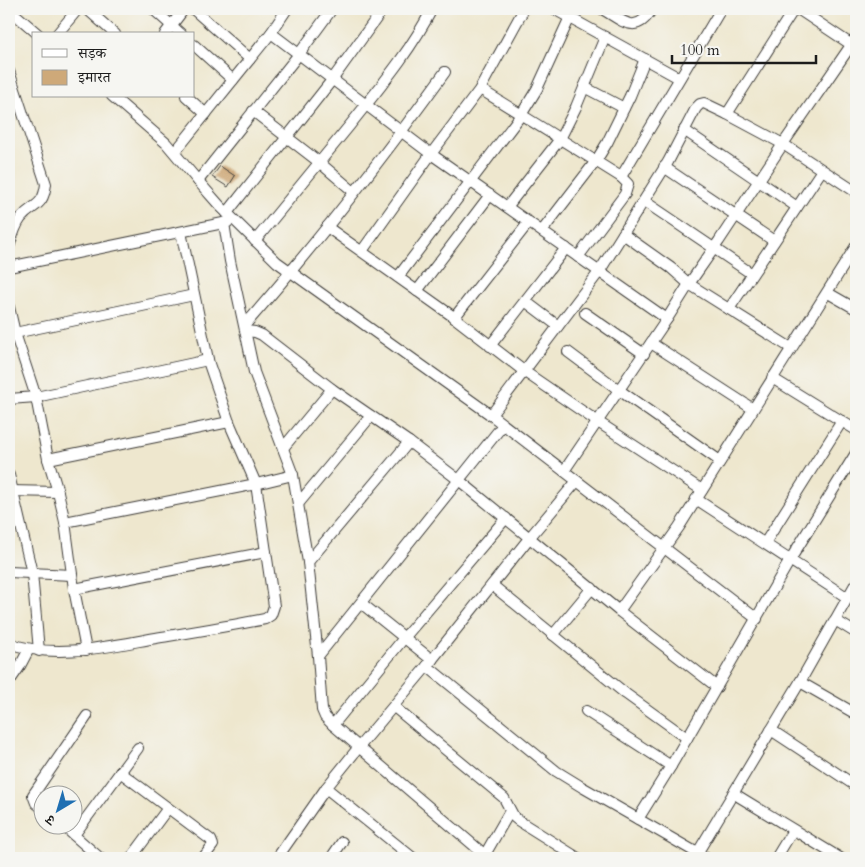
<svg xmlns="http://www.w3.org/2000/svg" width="865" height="867" font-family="Cardo,'Noto Serif Devanagari',serif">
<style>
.building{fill:#cea979}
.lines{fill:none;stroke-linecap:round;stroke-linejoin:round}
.minor-casing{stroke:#3c3a37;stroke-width:12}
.minor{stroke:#fff;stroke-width:10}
</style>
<rect width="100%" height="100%" fill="#f6f6f2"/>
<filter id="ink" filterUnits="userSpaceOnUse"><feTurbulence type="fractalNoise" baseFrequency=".02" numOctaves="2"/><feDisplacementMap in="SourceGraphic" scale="10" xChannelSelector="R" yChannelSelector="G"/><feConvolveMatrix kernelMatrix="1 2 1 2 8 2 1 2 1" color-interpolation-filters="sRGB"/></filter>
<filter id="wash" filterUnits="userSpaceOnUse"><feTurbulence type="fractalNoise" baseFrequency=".0096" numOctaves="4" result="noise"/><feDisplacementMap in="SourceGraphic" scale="20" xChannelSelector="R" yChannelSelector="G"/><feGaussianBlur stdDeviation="1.12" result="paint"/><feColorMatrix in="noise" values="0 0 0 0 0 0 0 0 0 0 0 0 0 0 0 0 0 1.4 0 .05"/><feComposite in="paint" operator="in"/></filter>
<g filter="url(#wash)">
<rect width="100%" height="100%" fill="#eee7ce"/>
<g id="blocks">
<polygon class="building" points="220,166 235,176 228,187 212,177"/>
</g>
</g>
<g filter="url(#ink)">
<use href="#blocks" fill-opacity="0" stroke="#3c3a37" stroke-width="1"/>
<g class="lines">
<defs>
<g id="minor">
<polyline points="9,9 38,34"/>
<polyline points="87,9 115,34"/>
<polyline points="153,9 181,34"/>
<polyline points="193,9 250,59"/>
<polyline points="554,9 679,78"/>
<path d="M602 9C623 21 636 36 652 9"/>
<polyline points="798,9 852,45"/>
<polyline points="271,33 431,154 667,319"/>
<polyline points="57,34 78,9"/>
<polyline points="165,34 184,9"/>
<polyline points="194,45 233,80"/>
<path d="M9 71 46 184C43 208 34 203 21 218 15 226 12 237 9 247"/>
<polyline points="584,87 624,108"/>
<polyline points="480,89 621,177 628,184 625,194 578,257"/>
<polyline points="112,96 166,143 198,181 220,206 277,262 491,415 757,619"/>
<polyline points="186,96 206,114"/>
<polyline points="253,111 319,162 354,192"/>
<polyline points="727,114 794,9"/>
<polyline points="684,130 797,207"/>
<polyline points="175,152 271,33 287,9"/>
<polyline points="664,167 774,241"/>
<polyline points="621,177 721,9"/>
<polyline points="198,181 299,54 332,9"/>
<polyline points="644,201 752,274"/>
<polyline points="507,207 560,139 576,107 605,37"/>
<polyline points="227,213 332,80 383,9"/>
<polyline points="224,223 230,261 254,372 293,475 308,562 318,656 322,710 325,717 333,725 485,855"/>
<polyline points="327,227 451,315 525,372 598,422 702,490"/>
<polyline points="542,231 596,161 607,143 630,96 645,59"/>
<polyline points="623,234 671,268 689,284 791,348"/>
<path d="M255 241C287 202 319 163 350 125 380 87 410 52 432 9"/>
<polyline points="362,251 431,154 480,89 524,9"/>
<polyline points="9,267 228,222"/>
<polyline points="398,277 521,115 537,89 570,17"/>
<polyline points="417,291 490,195"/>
<polyline points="828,293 856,309"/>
<polyline points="525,301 558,326"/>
<polyline points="9,307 15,333 36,397 48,459 58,492 65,522 74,589 86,650"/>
<polyline points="729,309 822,170"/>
<polyline points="585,313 644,354"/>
<polyline points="454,318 529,222"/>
<path d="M245 325C316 244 382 159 445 72"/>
<polyline points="246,331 255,332 262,335 332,389 409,442 460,481 619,611 717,687"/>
<polyline points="10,334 194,295"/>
<polyline points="651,343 753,409"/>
<polyline points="490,346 566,248"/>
<polyline points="568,352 619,390 720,461"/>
<polyline points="772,378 856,430"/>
<polyline points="9,399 36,397 208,360"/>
<polyline points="491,415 599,272 668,162 696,108 700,104 704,103 727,114 783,144 856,192"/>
<polyline points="283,448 332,389"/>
<polyline points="48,459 229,422"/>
<polyline points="564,471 667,319 689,284 719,241 783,144 856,38"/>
<polyline points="9,475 32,573 39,651"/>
<polyline points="9,491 58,492"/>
<polyline points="696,499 848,598"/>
<polyline points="298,504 371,416"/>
<polyline points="65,522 256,484 293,475"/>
<polyline points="765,543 842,421"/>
<polyline points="308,562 409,442"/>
<polyline points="9,572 72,575"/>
<polyline points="492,585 626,694 687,738"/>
<polyline points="74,589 266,552"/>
<polyline points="361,603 432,660"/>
<polyline points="619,611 679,527 856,246"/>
<polyline points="835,620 856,633"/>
<polyline points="553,635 592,588"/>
<path d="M9 643C54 660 110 646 156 638 192 632 229 626 265 619L271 615 274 606 256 484 229 422 209 364 181 232"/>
<polyline points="318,656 503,425"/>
<polyline points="427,666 556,771 582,787 706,858"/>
<polyline points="9,682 20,666 29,649"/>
<polyline points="800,682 856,714"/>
<polyline points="394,707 504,798 514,817 519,821 578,858"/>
<polyline points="586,711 671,766"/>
<polyline points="333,725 404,638 506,518"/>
<polyline points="771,730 856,786"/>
<polyline points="120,772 211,840 213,845 203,858"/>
<polyline points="326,788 413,858"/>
<polyline points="733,793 840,858"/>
<polyline points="42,808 36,803 33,795 87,716"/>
<polyline points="638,819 671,766 790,560 856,453"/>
<polyline points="61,824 100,858"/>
<polyline points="74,835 138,748"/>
<polyline points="695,857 800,682 856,583"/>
<polyline points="131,858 168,808"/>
<polyline points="277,858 326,788 359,747 427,666 530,537 577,481"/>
<polyline points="331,858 342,842"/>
<polyline points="483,858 510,811"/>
<polyline points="776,858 793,830"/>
</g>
</defs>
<use href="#minor" class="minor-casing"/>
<use href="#minor" class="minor"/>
</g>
</g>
<rect width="865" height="867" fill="none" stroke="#f6f6f2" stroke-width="30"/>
<rect x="32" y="32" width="162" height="65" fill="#f6f6f2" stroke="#9f9f9c"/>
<rect x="42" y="49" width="25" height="8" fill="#ffffff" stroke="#9f9f9c"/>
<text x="78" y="58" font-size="15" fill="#1c1c1c">सड़क</text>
<rect x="42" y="70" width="25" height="15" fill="#cea979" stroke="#9f9f9c"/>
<text x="78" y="82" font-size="15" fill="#1c1c1c">इमारत</text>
<g transform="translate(58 810) rotate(218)"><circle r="24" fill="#f6f6f2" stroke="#9f9f9c"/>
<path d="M0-4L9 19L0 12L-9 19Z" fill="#1f6fb2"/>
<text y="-8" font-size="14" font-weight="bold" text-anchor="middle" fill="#1c1c1c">उ</text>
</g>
<path d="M672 55v8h144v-8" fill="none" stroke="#1c1c1c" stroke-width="2.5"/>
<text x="680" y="55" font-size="15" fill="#1c1c1c" stroke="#f6f6f2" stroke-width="4" paint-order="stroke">100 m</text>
</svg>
